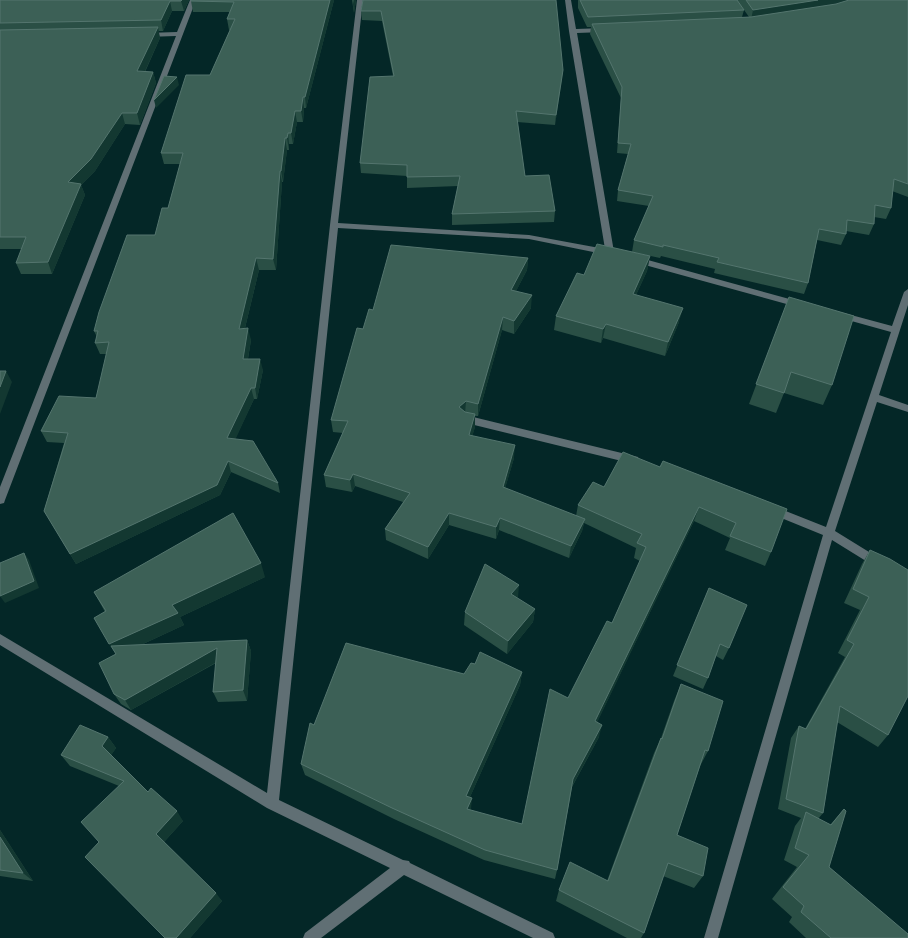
<svg xmlns="http://www.w3.org/2000/svg" width="908" height="938" font-family="'Public Sans',sans-serif">
<style>
.lines{fill:none;stroke-linecap:round;stroke-linejoin:round}
.minor{fill:#606f74;fill-rule:evenodd}
.wall{fill:#2a4f45}
.shaded-wall{fill:#133831}
.building{fill:#3c6056;stroke:#54756e}
</style>
<rect width="100%" height="100%" fill="#042727"/>
<g class="lines">
<g class="minor">
<polygon points="190,0 196,0 5,500 4,503 0,504 0,487 176,36 146,37 143,35 146,33 177,32"/>
<polygon points="357,0 363,0 338,223 529,235 605,249 569,31 565,0 571,0 576,29 604,28 607,30 604,32 577,33 614,252 613,254 608,255 529,239 338,228 279,800 403,860 409,861 410,863 553,933 555,938 533,938 404,875 321,938 303,938 305,933 390,868 267,808 0,645 0,634 267,793 330,225"/>
<polygon points="637,257 804,303 805,305 801,308 634,262 633,260"/>
<polygon points="908,289 908,305 879,395 908,405 908,412 877,402 835,531 882,560 883,563 882,566 878,568 874,566 832,540 718,938 704,938 823,535 769,513 768,510 769,507 773,506 826,527 891,332 837,317 836,315 840,312 892,326 904,292"/>
<polygon points="465,415 634,456 638,457 639,460 638,463 634,464 462,422 460,419"/>
</g>
</g>
<g class="wall">
<polygon points="0,0 189,0 184,11 172,11 163,31 158,31 160,38 145,72 153,72 156,83 140,125 125,124 95,171 81,185 85,195 52,274 21,274 16,263 22,249 0,249"/>
<polygon points="191,0 334,0 306,108 304,108 303,122 297,122 293,144 289,144 289,150 287,150 283,182 282,182 276,270 259,270 245,328 251,340 248,359 263,370 257,399 254,399 235,439 278,483 280,493 231,472 220,495 76,564 44,511 64,443 47,442 41,431 96,398 107,354 100,354 95,343 97,337 94,331 155,235 168,208 180,164 164,164 161,153 210,75 230,30 229,30 227,19 230,12 193,12 191,1"/>
<polygon points="352,0 356,0 354,13"/>
<polygon points="363,0 563,70 555,125 517,122 525,176 555,211 554,222 452,225 452,214 458,186 407,188 407,176 361,173 360,163 393,76 382,21 362,20 361,11"/>
<polygon points="578,0 737,0 744,10 742,17 749,17 737,0 908,0 908,197 892,191 891,208 886,219 874,217 874,224 869,235 846,231 846,234 841,245 817,240 808,283 804,294 714,273 715,269 661,256 660,258 632,252 634,240 649,206 617,201 618,190 628,154 617,153 621,98 590,34 591,27 587,27 578,8"/>
<polygon points="650,256 647,271 636,295 679,322 665,356 603,338 601,343 554,330 556,316 584,275"/>
<polygon points="528,258 527,270 516,291 531,308 514,334 502,330 478,416 475,416 475,427 472,436 514,458 505,488 576,516 578,505 604,487 660,467 663,461 771,552 765,566 725,550 730,538 694,521 597,722 599,737 572,787 557,870 555,879 484,860 394,819 305,775 301,764 314,725 464,674 475,664 522,672 520,685 470,797 471,809 470,810 522,824 568,698 612,623 640,561 634,558 636,548 584,523 582,531 569,558 499,530 496,539 449,525 428,559 386,540 385,529 403,502 355,486 352,492 326,487 324,475 343,433 333,432 331,420 363,329 373,310"/>
<polygon points="789,297 832,385 823,405 784,393 776,413 749,404"/>
<polygon points="870,550 888,735 878,747 837,722 823,813 818,819 830,825 844,809 829,867 908,938 806,938 789,922 792,917 772,899 797,867 784,860 795,826 801,818 778,809 791,738 799,726 805,729 845,657 838,653 860,610 844,603 862,564"/>
<polygon points="265,577 180,617 184,625 141,645 247,640 251,651 247,701 218,702 213,692 216,663 131,710 121,704 114,694 116,654 94,618 105,612 94,592"/>
<polygon points="709,588 729,648 723,660 716,656 708,678 703,689 673,676"/>
<polygon points="535,609 533,622 507,654 464,625 465,612"/>
<polygon points="681,684 708,751 700,766 677,835 703,876 694,888 663,876 644,933 641,938 627,938 556,901 559,890 607,881 654,753 661,738 674,701"/>
<polygon points="108,737 116,748 111,755 148,792 183,821 164,842 222,901 190,938 165,938 99,842 119,786 70,766 61,755"/>
<polygon points="0,830 33,881 0,876"/>
</g>
<g class="shaded-wall">
<polygon points="182,0 189,0 184,11 181,1"/>
<polygon points="330,0 334,0 306,108 305,97"/>
<polygon points="354,0 356,0 354,13 353,4"/>
<polygon points="818,0 858,0 751,20 753,10"/>
<polygon points="170,1 172,11 163,31 161,20"/>
<polygon points="158,27 160,38 140,82 137,71"/>
<polygon points="563,70 562,80 555,125 556,115"/>
<polygon points="153,72 156,83 140,125 137,113"/>
<polygon points="177,77 179,85 156,108 154,100"/>
<polygon points="303,97 304,108 303,122 301,111"/>
<polygon points="295,111 297,122 293,144 291,133"/>
<polygon points="122,113 125,124 95,171 81,185 85,195 52,274 48,262 68,182"/>
<polygon points="288,133 289,144 289,150 287,138"/>
<polygon points="285,138 287,150 283,182 281,171"/>
<polygon points="280,171 282,182 276,270 273,259"/>
<polygon points="650,256 647,271 630,308 633,294"/>
<polygon points="256,258 259,270 242,340 239,329"/>
<polygon points="528,258 527,270 510,303 511,290"/>
<polygon points="532,295 531,308 514,334 514,321"/>
<polygon points="683,308 679,322 665,356 668,342"/>
<polygon points="503,317 502,330 478,416 478,404"/>
<polygon points="606,324 603,338 601,343 603,329"/>
<polygon points="248,328 251,340 246,370 243,359"/>
<polygon points="260,359 263,370 257,399 255,388"/>
<polygon points="6,371 12,382 0,414 0,387"/>
<polygon points="251,388 254,399 231,449 227,438"/>
<polygon points="466,401 465,414 459,407"/>
<polygon points="475,414 475,427 469,448 469,435"/>
<polygon points="515,445 514,458 502,499 503,487"/>
<polygon points="228,461 231,472 220,495 76,564 70,554"/>
<polygon points="353,474 355,486 352,492 350,480"/>
<polygon points="699,507 694,521 592,733 595,721"/>
<polygon points="449,513 449,525 428,559 428,547"/>
<polygon points="500,518 499,530 496,539 496,527"/>
<polygon points="585,519 582,531 569,558 571,546"/>
<polygon points="24,553 29,560 39,588 5,603 0,596"/>
<polygon points="261,563 265,577 180,617 184,625 117,656 109,644 172,605"/>
<polygon points="519,585 518,598 511,594"/>
<polygon points="535,609 533,622 507,654 508,641"/>
<polygon points="247,640 251,651 247,701 243,690"/>
<polygon points="217,648 222,659 131,710 125,700"/>
<polygon points="522,672 520,685 466,806 466,796"/>
<polygon points="602,725 599,737 570,790 573,779"/>
<polygon points="108,737 116,748 110,757 102,746"/>
<polygon points="472,798 471,809 466,820 467,809"/>
<polygon points="177,811 183,821 163,843 156,834"/>
<polygon points="0,830 33,881 23,873 0,837"/>
<polygon points="216,893 222,901 190,938 176,938"/>
</g>
<g class="building">
<polygon points="0,0 182,0 181,1 170,1 161,20 0,23"/>
<polygon points="191,0 330,0 305,97 303,97 301,111 295,111 291,133 288,133 287,138 285,138 281,171 280,171 273,259 256,258 239,329 248,328 243,359 260,359 255,388 251,388 227,438 253,441 278,483 228,461 217,485 70,554 44,511 68,433 41,431 59,396 96,398 109,342 95,343 98,331 94,331 99,312 127,235 155,235 162,208 168,208 183,153 161,153 186,75 210,75 235,19 227,19 234,2 191,1"/>
<polygon points="363,0 556,0 563,70 556,115 516,111 525,176 549,175 555,211 452,214 460,176 407,177 407,165 360,163 370,77 394,76 381,11 361,11"/>
<polygon points="580,0 737,0 744,10 588,17"/>
<polygon points="746,0 818,0 753,10"/>
<polygon points="849,0 908,0 908,184 894,179 891,208 875,205 874,224 847,220 846,234 819,229 808,283 717,262 719,258 663,245 663,247 634,240 653,196 618,190 631,144 618,143 622,87 592,24 751,17 836,4"/>
<polygon points="158,27 137,71 153,72 137,113 122,113 91,159 68,182 81,184 48,262 16,263 26,237 0,237 0,30"/>
<polygon points="164,76 177,77 154,100"/>
<polygon points="597,244 650,256 633,294 683,308 668,342 606,324 603,329 556,316 577,273 584,275"/>
<polygon points="391,245 528,258 511,290 532,295 514,321 503,317 478,404 466,401 459,407 465,412 475,414 469,435 515,445 503,487 585,519 571,546 500,518 496,527 449,513 428,547 385,529 410,493 353,474 350,480 324,475 348,421 331,420 357,328 363,329 369,309 373,310"/>
<polygon points="789,297 854,316 832,385 791,372 784,393 756,384"/>
<polygon points="0,371 6,371 0,387"/>
<polygon points="623,452 660,467 663,461 787,509 771,552 730,536 736,523 699,507 595,721 602,725 573,779 557,870 485,850 392,808 301,764 310,723 314,725 346,643 464,674 471,663 475,664 480,652 522,672 466,796 472,798 467,809 522,824 550,689 568,698 607,621 612,623 646,547 637,543 642,534 578,505 593,482 604,487"/>
<polygon points="233,513 261,563 172,605 178,613 109,644 94,618 106,611 94,592"/>
<polygon points="870,550 890,559 908,570 908,696 888,735 840,706 823,813 786,799 799,726 806,729 854,644 847,640 869,597 853,589"/>
<polygon points="24,553 34,581 0,596 0,563"/>
<polygon points="485,564 519,585 511,594 535,609 508,641 465,612"/>
<polygon points="709,588 747,605 729,648 720,644 708,678 677,665"/>
<polygon points="247,640 243,690 213,692 217,648 125,700 114,694 99,663 116,654 111,646"/>
<polygon points="681,684 723,701 708,751 705,750 677,835 708,848 703,876 668,863 644,933 559,890 570,862 608,881 661,738 662,739"/>
<polygon points="80,725 108,737 102,746 148,792 151,788 177,811 156,834 216,893 176,938 165,938 85,857 99,842 81,822 124,781 61,755"/>
<polygon points="844,809 846,811 829,867 908,934 908,938 831,938 801,912 804,906 783,887 809,855 795,848 806,812 831,825"/>
<polygon points="0,837 23,873 0,870"/>
</g>
</svg>
